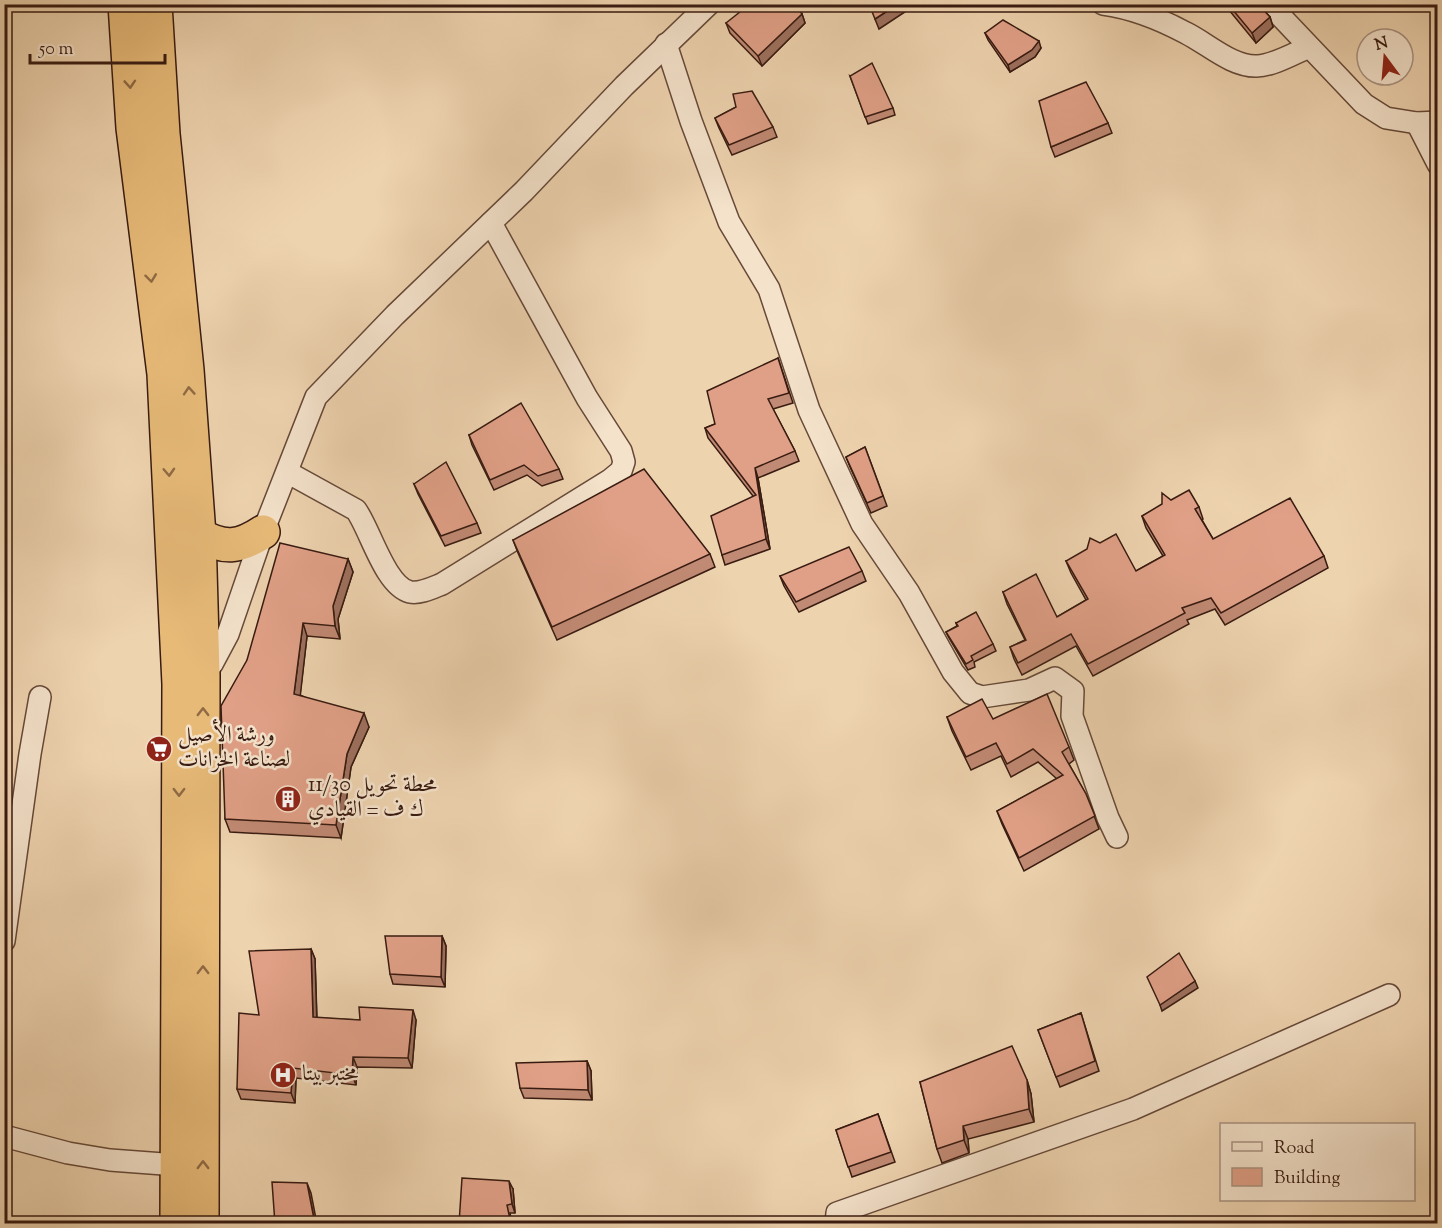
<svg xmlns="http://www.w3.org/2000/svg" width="1442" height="1228" font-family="'Sorts Mill Goudy',Amiri,serif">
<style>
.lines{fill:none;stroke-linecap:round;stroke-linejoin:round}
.minor-casing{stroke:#664938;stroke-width:24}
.trunk-casing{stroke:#381b11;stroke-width:36}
.minor{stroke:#f4e2cb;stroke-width:21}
.trunk{stroke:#e7ba78;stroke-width:33}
.wall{fill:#c18a74;stroke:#381b11;stroke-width:1.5}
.shaded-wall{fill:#9d705e;stroke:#381b11;stroke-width:1.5}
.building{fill:#e0a087;stroke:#381b11;stroke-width:1.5}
.oneway{stroke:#906a44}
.labels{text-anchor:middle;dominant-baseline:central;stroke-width:5;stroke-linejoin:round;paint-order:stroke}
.poi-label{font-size:22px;fill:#381b11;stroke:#f4e2cb;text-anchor:start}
</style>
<rect width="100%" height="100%" fill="#eed3af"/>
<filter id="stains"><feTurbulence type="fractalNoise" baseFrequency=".00333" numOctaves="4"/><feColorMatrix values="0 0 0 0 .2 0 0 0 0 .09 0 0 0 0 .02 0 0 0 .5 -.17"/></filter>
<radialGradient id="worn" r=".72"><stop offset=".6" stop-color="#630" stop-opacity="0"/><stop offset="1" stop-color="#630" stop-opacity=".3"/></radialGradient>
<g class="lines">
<defs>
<g id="minor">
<path d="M1103 4C1133 8 1160 19 1186 33 1208 44 1232 67 1257 66 1272 66 1295 53 1309 47"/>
<polyline points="1269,4 1364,104 1386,118 1417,123 1438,122"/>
<polyline points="666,44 691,121 729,222 769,289 809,410 862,524 909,593 953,672 970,693 982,697 1029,690 1055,678 1073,691 1072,716 1108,818 1117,837"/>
<polyline points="1417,123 1438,164"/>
<path d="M287 472 356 510C370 529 385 586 410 592 420 594 432 588 442 584L610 480 621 471 624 462 621 451 587 398 491 223"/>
<polyline points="202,675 212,664 228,634 263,532 316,397 395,315 524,191 624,86 709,4"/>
<polyline points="4,941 30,754 40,697"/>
<polyline points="4,1136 68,1153 110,1160 177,1165"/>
<polyline points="836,1224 837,1213 1133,1109 1389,995"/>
</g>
<g id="trunk">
<polyline points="125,4 133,128 164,374 179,684 177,1224"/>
<polyline points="155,4 163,134 187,370 199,535 203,675 202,1224"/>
<path d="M199 535C224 549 239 548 263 532"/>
</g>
</defs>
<use href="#minor" class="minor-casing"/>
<use href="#trunk" class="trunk-casing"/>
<use href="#minor" class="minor"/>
<use href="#trunk" class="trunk"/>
</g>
<g class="wall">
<polygon points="1224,4 1258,4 1270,17 1273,27 1256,43"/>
<polygon points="802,14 805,23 762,66 730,33 726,23"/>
<polygon points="985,33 1041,48 1035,57 1010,72 988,40"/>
<polygon points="850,76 893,108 895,115 868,124"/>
<polygon points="736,107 773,127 777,137 732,155 719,128 715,118"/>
<polygon points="1108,123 1112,133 1055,157 1051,147"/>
<polygon points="778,358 793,403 773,409 795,451 799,461 758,478 770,549 725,565 722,555 753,496 708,438 705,428 715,424"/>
<polygon points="469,435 559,469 563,479 542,486 527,475 494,490 472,445"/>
<polygon points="865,447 887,506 871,513 850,467 846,457"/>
<polygon points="414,484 477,523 481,533 445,546 418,494"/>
<polygon points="1171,500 1199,507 1203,519 1202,520 1213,539 1324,556 1328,568 1225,625 1215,609 1187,620 1189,624 1093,676 1076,646 1022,675 1014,659 1010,647 1025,640 1007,604 1003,592 1057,617 1086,600 1071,573 1066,561 1136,571 1163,556 1146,528 1142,516"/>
<polygon points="513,540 710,554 715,567 557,640 518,553"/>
<polygon points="348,559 353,572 338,619 340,639 307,636 300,695 369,727 351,767 341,838 230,832 225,819 247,660"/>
<polygon points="862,571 866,581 799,612 784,586 780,576"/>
<polygon points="956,623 993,644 996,651 974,662 975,667 968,670 949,638 946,632 957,626"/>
<polygon points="947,717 993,719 1069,747 1074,760 1069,764 1086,794 1099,829 1024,871 1002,824 997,811 1057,779 1038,762 1011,777 1001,756 971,770 952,731"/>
<polygon points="442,936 446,946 445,987 393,984 390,974"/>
<polygon points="311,949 315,959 317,1018 360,1020 416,1020 412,1068 357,1067 356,1085 296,1078 295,1103 241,1099 237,1089 259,1015"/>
<polygon points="1081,1013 1099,1071 1060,1087 1038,1030"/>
<polygon points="587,1061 591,1071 592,1100 524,1098 520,1088"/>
<polygon points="1027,1080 1031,1094 1034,1122 968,1139 969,1153 942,1163 937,1149 920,1082"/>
<polygon points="878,1114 895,1162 852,1177 836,1130"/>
<polygon points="513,1189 515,1213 510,1213 512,1224 459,1224"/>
</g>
<g class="shaded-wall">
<polygon points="898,4 917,4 879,29 875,19"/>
<polygon points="802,14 805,23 762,66 758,56"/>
<polygon points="1270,17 1273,27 1256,43 1252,33"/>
<polygon points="1039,41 1041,48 1035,57 1010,72 1008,65"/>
<polygon points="755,468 758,478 770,549 766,539"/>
<polygon points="348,559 353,572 338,619 340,639 335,626 333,606"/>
<polygon points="303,623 307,636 299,707 294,694"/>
<polygon points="364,713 369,727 351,767 341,838 336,825 347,754"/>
<polygon points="442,936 446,946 445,987 441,977"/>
<polygon points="311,949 315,959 317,1027 313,1017"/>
<polygon points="1195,981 1198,988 1162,1011 1160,1005"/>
<polygon points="413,1010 416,1020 412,1068 408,1058"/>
<polygon points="353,1057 357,1067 356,1085 352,1075"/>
<polygon points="587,1061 591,1071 592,1100 588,1090"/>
<polygon points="293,1068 296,1078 295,1103 291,1093"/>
<polygon points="1027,1080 1031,1094 1034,1122 1029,1109"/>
<polygon points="963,1126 968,1139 969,1153 964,1140"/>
<polygon points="509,1181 513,1189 515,1213 512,1204"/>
<polygon points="307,1183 311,1193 317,1224 315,1224"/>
</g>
<g class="building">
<polygon points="750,4 795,4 802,14 758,56 726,23"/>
<polygon points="869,4 898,4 875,19"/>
<polygon points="1228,4 1258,4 1270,17 1252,33"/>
<polygon points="1003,20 1039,41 1032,50 1008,65 985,33"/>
<polygon points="872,63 893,108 865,117 850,76"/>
<polygon points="1086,82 1108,123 1051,147 1039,101"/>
<polygon points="752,91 773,127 729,145 715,118 736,107 733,94"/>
<polygon points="778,358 789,393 768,399 795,451 755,468 766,539 722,555 711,516 756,495 705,428 715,424 707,391"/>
<polygon points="521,403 559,469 538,476 524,465 490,480 469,435"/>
<polygon points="865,447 883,496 867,503 846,457"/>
<polygon points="446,462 477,523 441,536 414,484"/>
<polygon points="644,469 710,554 552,627 513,540"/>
<polygon points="1189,490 1199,507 1195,509 1213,539 1290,498 1324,556 1221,613 1211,598 1182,608 1185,613 1088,664 1071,634 1018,663 1010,647 1026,640 1003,592 1036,574 1057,617 1088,599 1066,561 1087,549 1090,538 1100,543 1116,534 1136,571 1165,555 1142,516 1162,504 1162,493 1171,500"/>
<polygon points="280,543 348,559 333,606 335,626 303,623 294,694 364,713 347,754 336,825 225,819 221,706 247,660"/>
<polygon points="849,547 862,571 796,602 780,576"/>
<polygon points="976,612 993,644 971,656 973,660 966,664 946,632 958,626 956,623"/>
<polygon points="1047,694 1069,747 1062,752 1086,794 1095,816 1019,858 997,811 1063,775 1033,749 1007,764 996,743 966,757 947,717 982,699 993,719"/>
<polygon points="385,936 442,936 441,977 390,974"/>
<polygon points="311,949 313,1017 360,1020 359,1007 413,1010 408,1058 353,1057 352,1075 293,1068 291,1093 237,1089 239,1013 259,1015 249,951"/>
<polygon points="1179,953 1195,981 1160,1005 1147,977"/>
<polygon points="1081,1013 1095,1061 1056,1077 1038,1030"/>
<polygon points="1012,1046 1027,1080 1029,1109 963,1126 964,1140 937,1149 920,1082"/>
<polygon points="587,1061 588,1090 520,1088 516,1063"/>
<polygon points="878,1114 891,1152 848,1167 836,1130"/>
<polygon points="462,1178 509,1181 512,1204 507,1205 511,1224 459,1224"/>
<polygon points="272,1182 307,1183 315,1224 275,1224"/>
</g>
<defs><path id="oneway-chevron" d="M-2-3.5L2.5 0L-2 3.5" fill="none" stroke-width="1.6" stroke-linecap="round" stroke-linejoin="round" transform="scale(1.5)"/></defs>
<g class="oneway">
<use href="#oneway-chevron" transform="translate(130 84) rotate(86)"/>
<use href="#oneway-chevron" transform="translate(151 278) rotate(83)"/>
<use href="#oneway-chevron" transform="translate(189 391) rotate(-94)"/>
<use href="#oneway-chevron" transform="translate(169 472) rotate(87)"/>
<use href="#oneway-chevron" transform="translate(203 712) rotate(-90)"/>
<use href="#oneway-chevron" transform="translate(179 792) rotate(90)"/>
<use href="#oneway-chevron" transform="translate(203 970) rotate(-90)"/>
<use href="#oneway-chevron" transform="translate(203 1165) rotate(-90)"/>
</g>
<defs>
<symbol id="supermarket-disc" viewBox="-11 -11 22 22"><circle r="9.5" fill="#8f2418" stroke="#f4e2cb"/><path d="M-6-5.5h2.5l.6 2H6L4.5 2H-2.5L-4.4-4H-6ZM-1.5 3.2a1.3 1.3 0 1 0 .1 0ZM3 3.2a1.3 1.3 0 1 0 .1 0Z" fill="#fff"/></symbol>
<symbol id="building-disc" viewBox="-11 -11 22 22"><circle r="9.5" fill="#8f2418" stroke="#f4e2cb"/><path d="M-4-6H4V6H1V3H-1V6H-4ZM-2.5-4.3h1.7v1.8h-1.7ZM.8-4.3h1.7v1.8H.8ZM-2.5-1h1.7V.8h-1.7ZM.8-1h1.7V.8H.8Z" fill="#fff"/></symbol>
<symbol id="hospital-disc" viewBox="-11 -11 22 22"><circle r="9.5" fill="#8f2418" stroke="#f4e2cb"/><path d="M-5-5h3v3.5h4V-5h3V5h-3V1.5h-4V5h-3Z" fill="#fff"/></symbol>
</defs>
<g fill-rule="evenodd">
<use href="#supermarket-disc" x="144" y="734" width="30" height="30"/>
<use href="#building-disc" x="273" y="784" width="30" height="30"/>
<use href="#hospital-disc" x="268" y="1060" width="30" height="30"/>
</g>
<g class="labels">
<g class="poi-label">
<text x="178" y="736">ورشة الأصيل<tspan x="178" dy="25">لصناعة الخزانات</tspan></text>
<text x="308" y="786">محطة تحويل 11/30<tspan x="308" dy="25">ك ف = القيادي</tspan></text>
<text x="302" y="1075">مختبر بيتا</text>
</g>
</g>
<rect width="1442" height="1228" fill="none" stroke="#eed3af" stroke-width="24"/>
<rect x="6" y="6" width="1430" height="1216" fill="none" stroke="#381b11" stroke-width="3"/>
<rect x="12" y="12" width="1418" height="1204" fill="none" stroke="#381b11" stroke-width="1.5"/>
<rect x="1220" y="1123" width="195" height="78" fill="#f4e2cb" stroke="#a99281" stroke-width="1.5"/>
<rect x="1232" y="1142" width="30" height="9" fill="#f4e2cb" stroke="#a99281" stroke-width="1.5"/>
<text x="1274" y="1153" font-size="18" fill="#381b11">Road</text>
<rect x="1232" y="1168" width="30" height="18" fill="#e0a087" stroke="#a99281" stroke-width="1.5"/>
<text x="1274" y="1183" font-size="18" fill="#381b11">Building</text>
<g transform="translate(1385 57) rotate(344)"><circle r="28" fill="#f4e2cb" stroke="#a99281" stroke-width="1.5"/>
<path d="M0-4.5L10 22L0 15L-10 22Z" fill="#8f2418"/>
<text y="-9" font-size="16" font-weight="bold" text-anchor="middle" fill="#381b11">N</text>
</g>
<path d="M30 54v9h135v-9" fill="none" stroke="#381b11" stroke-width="3"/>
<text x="39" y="54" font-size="18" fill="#381b11" stroke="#f4e2cb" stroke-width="4.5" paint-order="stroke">50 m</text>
<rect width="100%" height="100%" filter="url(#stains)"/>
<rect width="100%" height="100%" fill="url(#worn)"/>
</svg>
